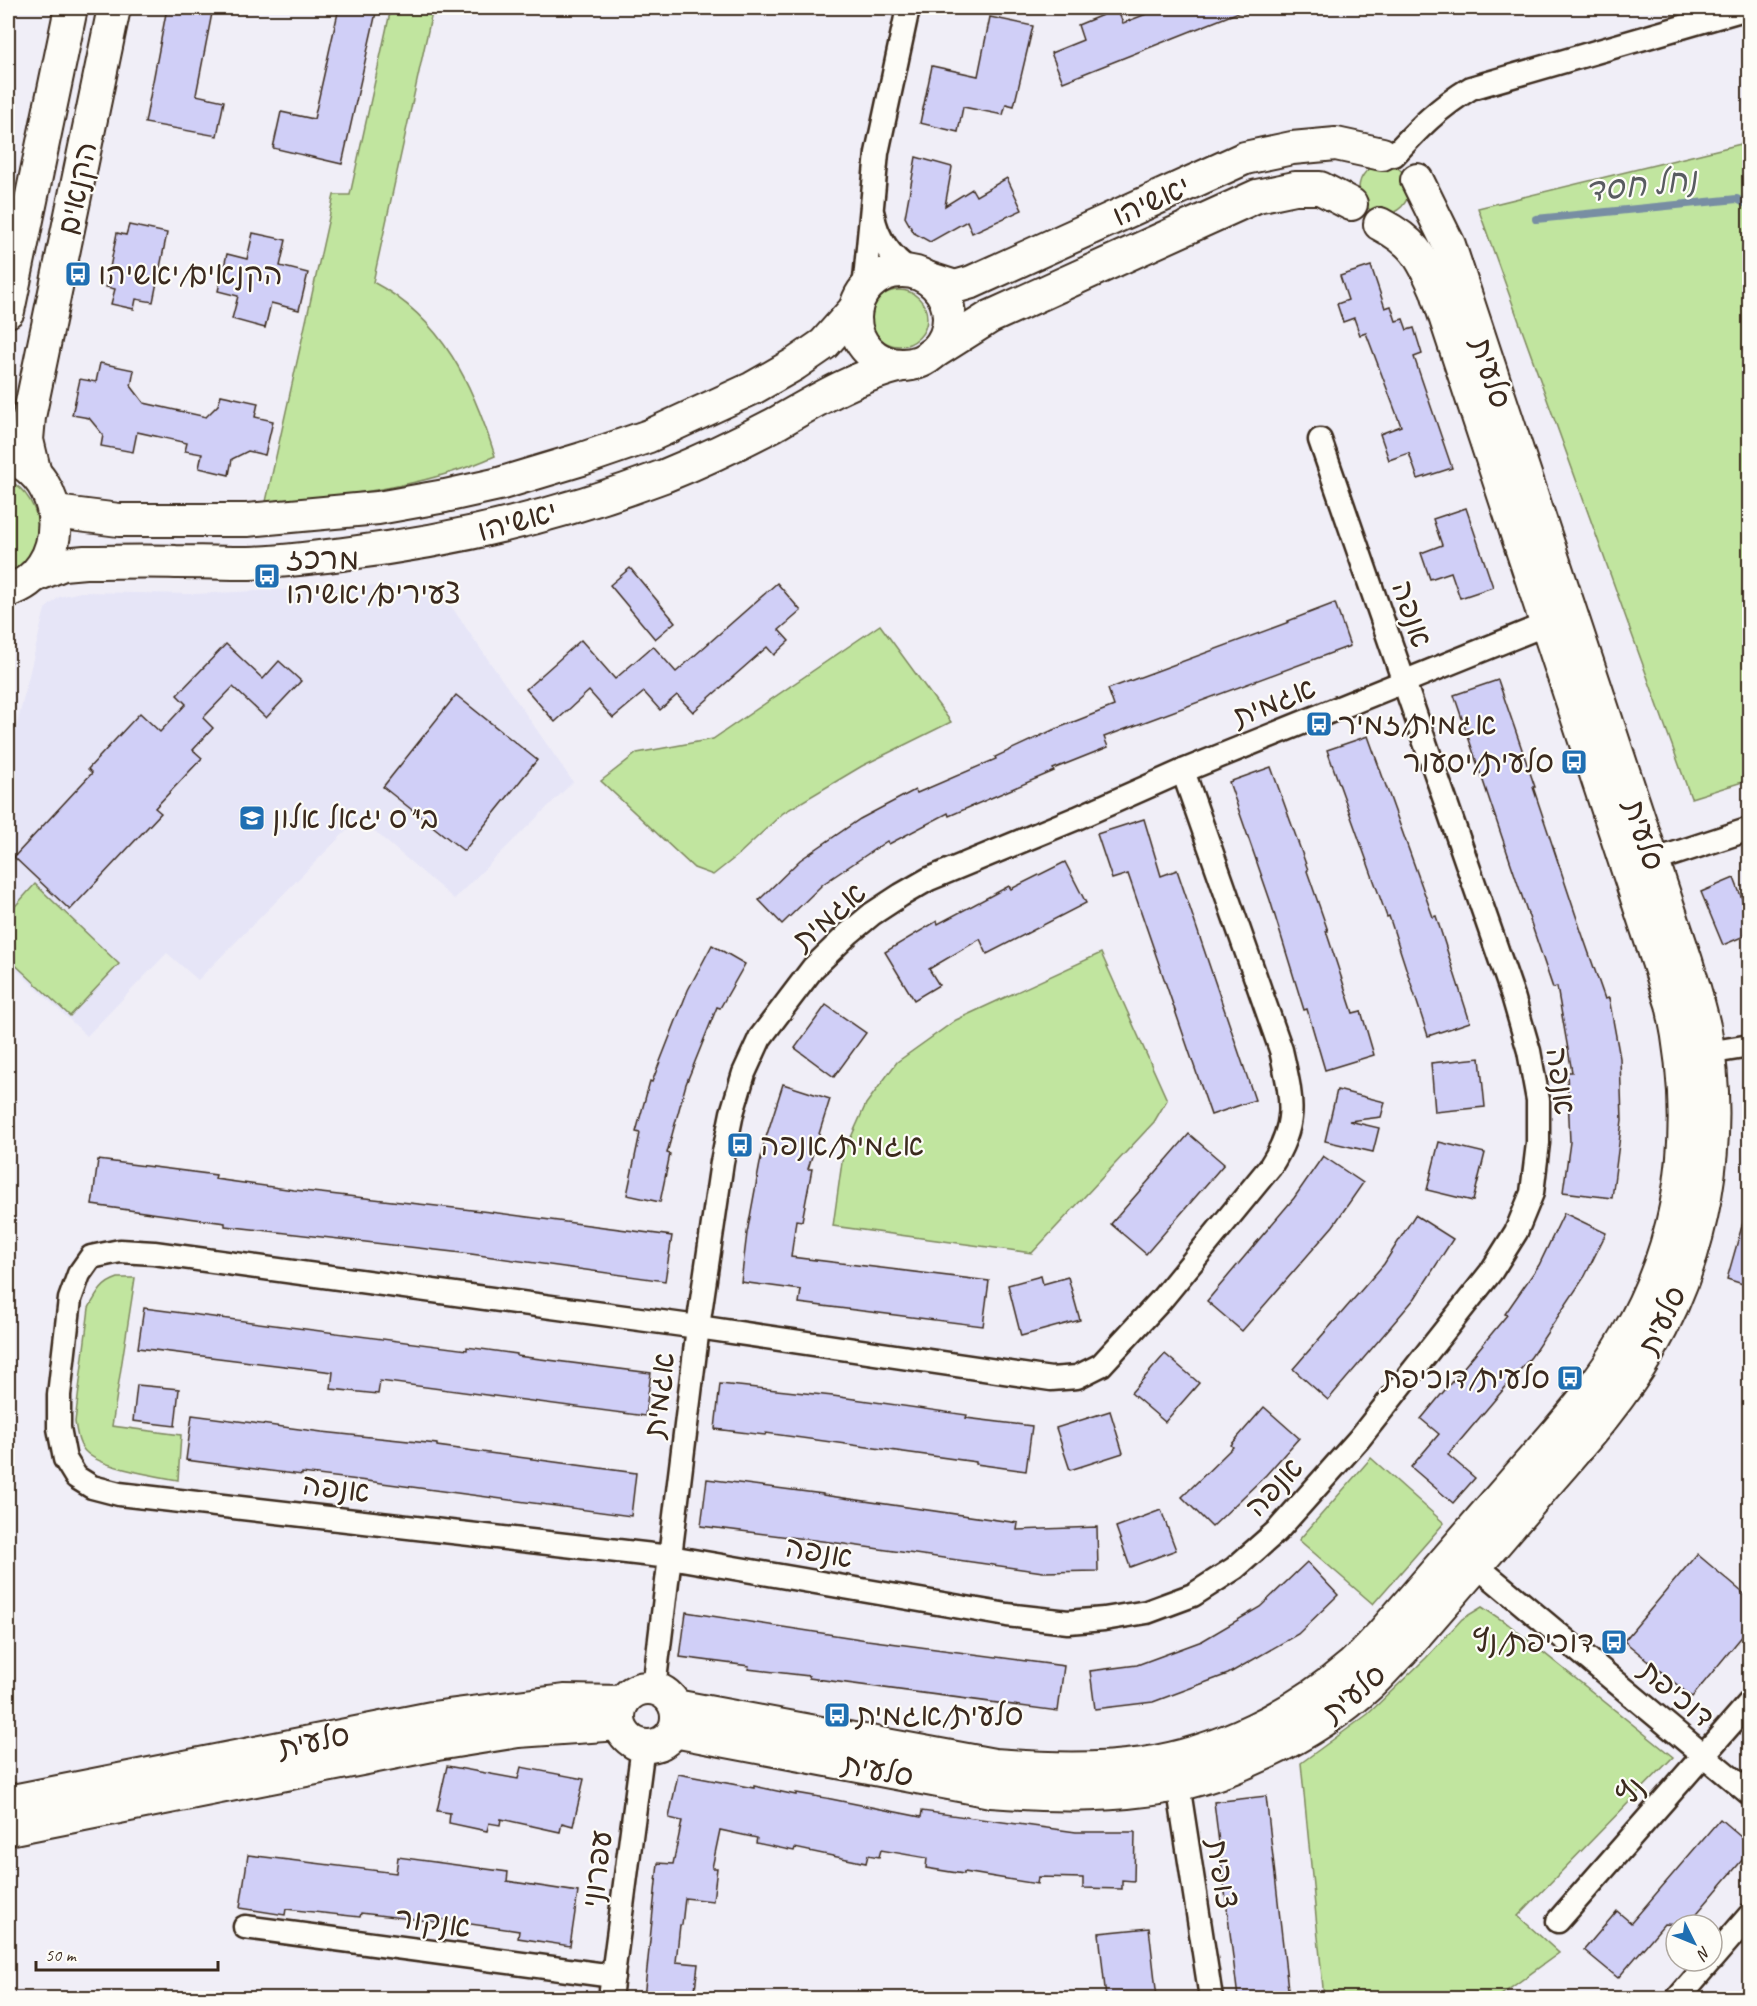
<svg xmlns="http://www.w3.org/2000/svg" width="1757" height="2006" font-family="Caveat,'Playpen Sans Hebrew',sans-serif">
<style>
.built{fill:#e6e5f7}
.green{fill:#c1e59f;stroke:#7e885e;stroke-width:1.5}
.lines{fill:none;stroke-linecap:round;stroke-linejoin:round}
.stream{stroke:#788ea3;stroke-width:8}
.building{fill:#d0cff7;stroke:#3b2a1e;stroke-width:1.5}
.street-casing{stroke:#3b2a1e;stroke-width:27}
.secondary-casing{stroke:#3b2a1e;stroke-width:36}
.street{stroke:#fdfcf7;stroke-width:22}
.secondary{stroke:#fdfcf7;stroke-width:32}
.labels{text-anchor:middle;dominant-baseline:central;stroke-width:4.5;stroke-linejoin:round;paint-order:stroke}
.street-label{font-size:30px;fill:#3b2a1e;stroke:#fdfcf7}
.poi-label{font-size:30px;fill:#3b2a1e;stroke:#fdfcf7;text-anchor:start}
.water-label{font-size:32px;font-style:italic;fill:#595c61;stroke:#fdfcf7}
</style>
<rect width="100%" height="100%" fill="#f0eef7"/>
<filter id="ink" filterUnits="userSpaceOnUse"><feTurbulence type="fractalNoise" baseFrequency=".0167" numOctaves="2"/><feDisplacementMap in="SourceGraphic" scale="12" xChannelSelector="R" yChannelSelector="G"/><feConvolveMatrix kernelMatrix="1 2 1 2 8 2 1 2 1" color-interpolation-filters="sRGB"/></filter>
<g filter="url(#ink)">
<polygon class="built" points="435,583 573,782 454,899 359,818 198,980 167,953 87,1036 8,962 8,762 45,609 59,597 81,592 193,594"/>
<g class="green">
<path d="M391 8H433L373 282C443 319 473 385 495 456 424 488 342 495 265 506L334 195H350Z"/>
<polygon points="1749,142 1749,780 1691,798 1478,208"/>
<circle cx="1384" cy="189" r="25"/>
<circle cx="899" cy="318" r="28"/>
<path d="M8 480C46 499 50 557 8 573Z"/>
<polygon points="880,625 951,722 862,766 783,813 737,856 713,875 694,868 601,781 637,753 713,739"/>
<polygon points="35,884 119,964 70,1016 8,958 8,914"/>
<polygon points="1101,953 1167,1100 1154,1122 1032,1253 833,1226 843,1155 866,1104 897,1062 956,1020"/>
<path d="M118 1278H135L112 1426 181 1435 178 1480C156 1476 103 1468 87 1453 78 1446 77 1433 75 1422L89 1308C97 1293 102 1283 118 1278Z"/>
<polygon points="1371,1458 1444,1523 1373,1604 1299,1540"/>
<polygon points="1482,1607 1508,1624 1673,1757 1518,1916 1559,1953 1497,1998 1324,1998 1301,1763 1368,1714 1426,1658 1462,1619"/>
</g>
<g class="lines">
<polyline class="stream" points="1536,219 1737,199 1750,206"/>
</g>
<g class="building">
<polygon points="167,8 213,8 196,95 224,101 217,136 145,123"/>
<polygon points="339,8 377,8 342,164 273,148 281,112 314,119"/>
<polygon points="1162,8 1249,8 1063,82 1051,53 1083,40 1078,25 1117,9 1123,23"/>
<polygon points="990,17 1033,26 1014,106 1006,104 1003,115 963,107 958,132 920,123 932,66 978,76"/>
<polygon points="916,157 952,167 945,206 972,189 976,196 1007,178 1022,210 972,233 967,221 930,242 914,233 905,217"/>
<polygon points="129,225 167,233 153,302 136,299 134,309 111,304 115,289 106,287 117,233 126,235"/>
<polygon points="253,233 286,240 280,266 308,273 299,310 271,303 265,328 232,319 238,296 218,291 227,254 247,259"/>
<polygon points="1371,266 1385,308 1391,306 1396,321 1403,319 1407,330 1414,328 1422,354 1414,357 1452,468 1418,479 1409,453 1389,460 1380,434 1401,426 1366,333 1360,335 1354,318 1343,322 1337,304 1348,300 1340,276"/>
<polygon points="100,363 134,370 131,386 144,403 206,417 218,405 221,395 258,403 255,417 273,421 265,455 248,451 232,459 229,475 199,468 202,454 185,451 187,443 137,432 133,452 101,446 103,435 89,418 72,415 80,379 96,382"/>
<polygon points="1466,508 1493,587 1460,598 1451,572 1430,579 1421,553 1442,545 1433,519"/>
<polygon points="630,568 675,622 655,639 610,585"/>
<polygon points="777,583 801,611 779,630 789,641 774,655 767,647 693,712 677,695 660,710 644,692 613,718 589,691 555,722 526,689 581,640 615,679 653,646 676,672"/>
<polygon points="1335,603 1350,646 1104,737 1108,747 1053,769 1054,771 949,816 948,813 889,844 887,841 823,884 782,924 759,900 800,860 860,819 915,790 917,793 996,759 995,757 1053,730 1114,706 1108,689 1289,622 1288,621"/>
<polygon points="226,644 263,679 279,661 301,681 266,718 233,687 203,718 213,728 193,750 202,758 155,808 161,813 70,910 14,857 92,773 88,769 140,713 160,732 186,704 177,695"/>
<polygon points="1498,680 1535,787 1533,787 1580,928 1605,999 1609,998 1620,1058 1622,1120 1612,1198 1563,1192 1570,1142 1567,1072 1572,1072 1557,987 1553,988 1454,695"/>
<polygon points="456,695 537,760 464,851 383,787"/>
<polygon points="1368,736 1433,917 1436,916 1470,1022 1428,1036 1389,916 1387,917 1327,750"/>
<polygon points="1271,767 1308,870 1307,871 1328,931 1326,931 1353,1013 1361,1011 1374,1055 1325,1070 1307,1009 1304,1010 1270,900 1229,782"/>
<polygon points="1144,819 1161,876 1177,870 1255,1100 1211,1115 1128,874 1112,879 1097,834"/>
<polygon points="1065,862 1086,903 987,954 980,939 929,969 939,985 914,1000 885,952 937,921 938,924 1009,886 1011,889"/>
<polygon points="1734,878 1749,917 1749,934 1723,945 1701,892"/>
<polygon points="712,945 745,964 720,1008 717,1007 686,1084 667,1153 670,1154 660,1202 627,1195 640,1133 636,1132 650,1081 652,1082 688,990"/>
<polygon points="826,1005 866,1033 834,1077 795,1048"/>
<polygon points="1480,1058 1485,1107 1435,1112 1431,1063"/>
<polygon points="783,1084 830,1099 808,1169 812,1169 802,1221 796,1220 791,1257 989,1281 983,1326 799,1303 801,1290 741,1282 747,1233 763,1147"/>
<polygon points="1337,1090 1385,1102 1381,1117 1349,1121 1379,1128 1373,1152 1325,1141"/>
<polygon points="1189,1134 1224,1164 1146,1254 1111,1224"/>
<polygon points="1439,1142 1485,1153 1473,1201 1427,1190"/>
<polygon points="1323,1156 1363,1183 1333,1226 1242,1331 1207,1301 1294,1198"/>
<polygon points="98,1160 216,1175 215,1179 294,1190 490,1212 672,1236 665,1281 471,1254 225,1226 225,1223 92,1205"/>
<polygon points="1564,1213 1606,1233 1585,1276 1531,1357 1448,1455 1475,1478 1453,1503 1411,1467 1439,1434 1421,1419 1507,1315 1505,1314 1539,1265"/>
<polygon points="1415,1215 1453,1239 1415,1298 1328,1400 1293,1369 1384,1264"/>
<polygon points="1744,1219 1749,1219 1749,1286 1727,1279"/>
<polygon points="1041,1276 1043,1284 1068,1277 1080,1320 1021,1336 1008,1285"/>
<polygon points="144,1308 467,1350 467,1347 517,1354 517,1356 651,1373 645,1416 380,1381 378,1394 331,1389 333,1372 138,1348"/>
<polygon points="1165,1354 1199,1383 1165,1422 1131,1393"/>
<polygon points="720,1384 833,1396 967,1415 966,1418 1032,1426 1026,1471 976,1464 976,1462 766,1433 765,1435 715,1429"/>
<polygon points="137,1385 179,1389 175,1426 133,1421"/>
<polygon points="1264,1407 1299,1438 1266,1475 1212,1527 1182,1497 1233,1447 1231,1445"/>
<polygon points="1110,1411 1123,1453 1070,1470 1056,1428"/>
<polygon points="192,1415 322,1432 437,1444 437,1446 636,1473 631,1516 367,1481 302,1473 302,1475 186,1460"/>
<polygon points="707,1479 823,1494 823,1495 1018,1523 1017,1530 1097,1527 1098,1571 1043,1572 830,1542 701,1526"/>
<polygon points="1161,1510 1176,1550 1130,1567 1116,1527"/>
<polygon points="1697,1554 1749,1598 1749,1628 1692,1697 1624,1641"/>
<polygon points="1307,1562 1338,1595 1298,1634 1228,1674 1153,1702 1095,1709 1090,1671 1137,1665 1202,1641 1260,1607"/>
<polygon points="686,1612 867,1640 1064,1666 1058,1711 809,1678 809,1676 748,1669 749,1666 680,1657"/>
<polygon points="447,1766 518,1779 521,1767 584,1779 573,1826 562,1823 560,1832 501,1819 500,1825 489,1823 487,1831 449,1823 450,1813 437,1811"/>
<polygon points="678,1774 754,1788 754,1786 796,1795 796,1793 826,1798 921,1817 922,1811 1076,1832 1135,1832 1134,1881 1122,1880 1122,1889 1083,1888 1083,1878 1038,1877 1037,1884 964,1872 964,1874 926,1868 927,1858 881,1850 879,1857 868,1855 866,1863 795,1848 794,1851 756,1843 757,1838 720,1830 712,1868 717,1868 713,1901 685,1898 682,1925 680,1925 676,1962 698,1964 694,1998 644,1998 658,1863 673,1864 682,1821 669,1818"/>
<polygon points="1266,1796 1289,1998 1238,1998 1214,1802"/>
<polygon points="1720,1819 1749,1844 1749,1852 1687,1925 1664,1924 1618,1978 1584,1950 1617,1911 1631,1923"/>
<polygon points="248,1855 396,1873 398,1857 508,1872 507,1881 578,1892 570,1946 518,1938 519,1931 437,1919 437,1922 361,1913 360,1917 286,1909 285,1915 240,1908"/>
<polygon points="1149,1928 1157,1998 1106,1998 1099,1933"/>
</g>
<g class="lines">
<defs>
<g id="street">
<path d="M1394 155C1420 127 1438 108 1471 88L1748 8"/>
<path d="M873 215C877 240 892 258 912 272"/>
<polyline points="864,290 877,153 908,8"/>
<path d="M1183 771 1281 1050C1292 1100 1299 1122 1270 1167L1161 1300 1101 1365 1077 1377 1051 1379 698 1327 154 1253 120 1251 91 1257 79 1274 70 1299 59 1395V1428L65 1459 76 1477 92 1487 119 1494 670 1557 1007 1615 1068 1622 1104 1619 1147 1612 1193 1595 1235 1568 1277 1531 1359 1439 1491 1272 1516 1232 1532 1193 1538 1143V1100L1529 1051 1513 996 1320 440"/>
<polyline points="1640,865 1750,829"/>
<polyline points="1695,1055 1750,1046"/>
<polyline points="1465,1556 1750,1794"/>
<polyline points="654,1688 698,1327 722,1162 732,1113 744,1073 760,1038 813,968 848,934 872,914 901,895 929,879 1077,818 1183,771 1559,619"/>
<polyline points="1174,1772 1178,1784 1211,1998"/>
<polyline points="1558,1921 1750,1702"/>
<polyline points="245,1927 613,1976"/>
<polyline points="1712,1959 1750,1915"/>
<polyline points="610,1998 643,1746"/>
<polyline points="1678,1998 1710,1961"/>
</g>
<g id="secondary">
<circle cx="902" cy="318" r="47"/>
<polyline points="927,278 955,287 972,282 1245,158 1292,148 1336,144 1382,154"/>
<polyline points="8,311 71,8"/>
<polyline points="930,355 990,317 1257,196 1295,188 1320,188 1351,204"/>
<path d="M8 457C70 477 70 572 8 591"/>
<polyline points="35,474 27,440 29,417 114,8"/>
<polyline points="55,512 119,520 247,520 378,508 445,496 499,484 582,459 649,436 753,388 795,364 824,344 856,308"/>
<path d="M34 576 63 564 85 562C116 562 146 561 176 562 200 562 224 563 249 563 280 562 312 558 343 554 453 541 561 515 664 476 701 461 739 443 775 424 815 401 856 376 902 365"/>
<circle cx="648" cy="1717" r="29"/>
<path d="M675 1706 994 1765C1044 1769 1094 1771 1143 1764 1219 1753 1294 1715 1351 1666 1362 1656 1372 1645 1382 1634 1427 1582 1471 1531 1516 1479 1555 1434 1597 1389 1627 1336 1687 1232 1697 1120 1672 1004L1436 289C1421 255 1413 241 1380 224"/>
<path d="M674 1731 991 1791C1043 1795 1094 1797 1146 1790 1222 1781 1314 1736 1370 1684 1381 1674 1391 1662 1402 1651 1448 1598 1495 1544 1541 1490 1579 1446 1620 1401 1649 1351 1704 1256 1725 1139 1705 1031 1700 1007 1693 984 1686 961L1449 245 1417 180"/>
<polyline points="8,1802 432,1718 564,1701 623,1702"/>
<polyline points="8,1829 437,1744 518,1731 619,1724"/>
</g>
</defs>
<use href="#street" class="street-casing"/>
<use href="#secondary" class="secondary-casing"/>
<use href="#street" class="street"/>
<use href="#secondary" class="secondary"/>
</g>
</g>
<defs>
<symbol id="bus-square" viewBox="-11 -11 22 22"><rect x="-9" y="-9" width="18" height="18" rx="4" fill="#1f6fb2" stroke="#fdfcf7"/><path d="M-5-6H5V4H4V6H2V4H-2V6H-4V4H-5ZM-3.5-4V0h7V-4ZM-3.5 1.2v1.5H-2V1.2ZM2 1.2v1.5H3.5V1.2Z" fill="#fff"/></symbol>
<symbol id="school-square" viewBox="-11 -11 22 22"><rect x="-9" y="-9" width="18" height="18" rx="4" fill="#1f6fb2" stroke="#fdfcf7"/><path d="M0-5L7-2L0 1L-7-2ZM-4 1L0 2.5L4 1V4Q0 6-4 4Z" fill="#fff"/></symbol>
</defs>
<g fill-rule="evenodd">
<use href="#bus-square" x="63" y="259" width="30" height="30"/>
<use href="#bus-square" x="252" y="561" width="30" height="30"/>
<use href="#bus-square" x="1304" y="709" width="30" height="30"/>
<use href="#bus-square" x="1559" y="747" width="30" height="30"/>
<use href="#school-square" x="237" y="803" width="30" height="30"/>
<use href="#bus-square" x="725" y="1130" width="30" height="30"/>
<use href="#bus-square" x="1555" y="1363" width="30" height="30"/>
<use href="#bus-square" x="1599" y="1627" width="30" height="30"/>
<use href="#bus-square" x="822" y="1700" width="30" height="30"/>
</g>
<g class="labels">
<g class="street-label">
<text transform="translate(77 188) rotate(-78)">הקנאים</text>
<text transform="translate(1151 201) rotate(-24)">יאשיהו</text>
<text transform="translate(1491 373) rotate(72)">סלעית</text>
<text transform="translate(517 521) rotate(-15)">יאשיהו</text>
<text transform="translate(1412 614) rotate(71)">אנפה</text>
<text transform="translate(1274 702) rotate(-22)">אגמית</text>
<text transform="translate(1644 835) rotate(72)">סלעית</text>
<text transform="translate(829 916) rotate(-41)">אגמית</text>
<text transform="translate(1561 1081) rotate(82)">אנפה</text>
<text transform="translate(1662 1320) rotate(-64)">סלעית</text>
<text transform="translate(659 1395) rotate(-83)">אגמית</text>
<text transform="translate(1274 1487) rotate(-47)">אנפה</text>
<text transform="translate(336 1488) rotate(7)">אנפה</text>
<text transform="translate(819 1552) rotate(10)">אנפה</text>
<text transform="translate(1354 1693) rotate(-40)">סלעית</text>
<text transform="translate(1677 1694) rotate(40)">דוכיפת</text>
<text transform="translate(314 1741) rotate(-11)">סלעית</text>
<text transform="translate(878 1770) rotate(11)">סלעית</text>
<text transform="translate(1631 1791) rotate(-49)">נץ</text>
<text transform="translate(597 1869) rotate(-83)">עפרוני</text>
<text transform="translate(1222 1874) rotate(81)">צופית</text>
<text transform="translate(433 1922) rotate(8)">אנקור</text>
</g>
<g class="poi-label">
<text x="98" y="274">הקנאים/יאשיהו</text>
<text x="286" y="559">מרכז<tspan x="286" dy="34">צעירים/יאשיהו</tspan></text>
<text x="1338" y="724">אגמית/זמיר</text>
<text x="1554" y="762" text-anchor="end">סלעית/יסעור</text>
<text x="272" y="818">בי"ס יגאל אלון</text>
<text x="760" y="1145">אגמית/אנפה</text>
<text x="1550" y="1378" text-anchor="end">סלעית/דוכיפת</text>
<text x="1594" y="1642" text-anchor="end">דוכיפת/נץ</text>
<text x="856" y="1715">סלעית/אגמית</text>
</g>
<g class="water-label">
<text transform="translate(1641 185) rotate(-6)">נחל חסד</text>
</g>
</g>
<rect width="1757" height="2006" fill="none" stroke="#fdfcf7" stroke-width="30"/>
<rect x="15" y="15" width="1727" height="1976" fill="none" stroke="#3b2a1e" stroke-width="2" filter="url(#ink)"/>
<g transform="translate(1694 1943) rotate(133)"><circle r="28" fill="#fdfcf7" stroke="#afa8a0" stroke-width="1.5"/>
<path d="M0-4.5L10 22L0 15L-10 22Z" fill="#1f6fb2"/>
<text y="-9" font-size="16" font-weight="bold" text-anchor="middle" fill="#3b2a1e">N</text>
</g>
<path d="M36 1961v9h182v-9" fill="none" stroke="#3b2a1e" stroke-width="3"/>
<text x="45" y="1961" font-size="18" fill="#3b2a1e" stroke="#fdfcf7" stroke-width="4.5" paint-order="stroke">50 m</text>
</svg>
